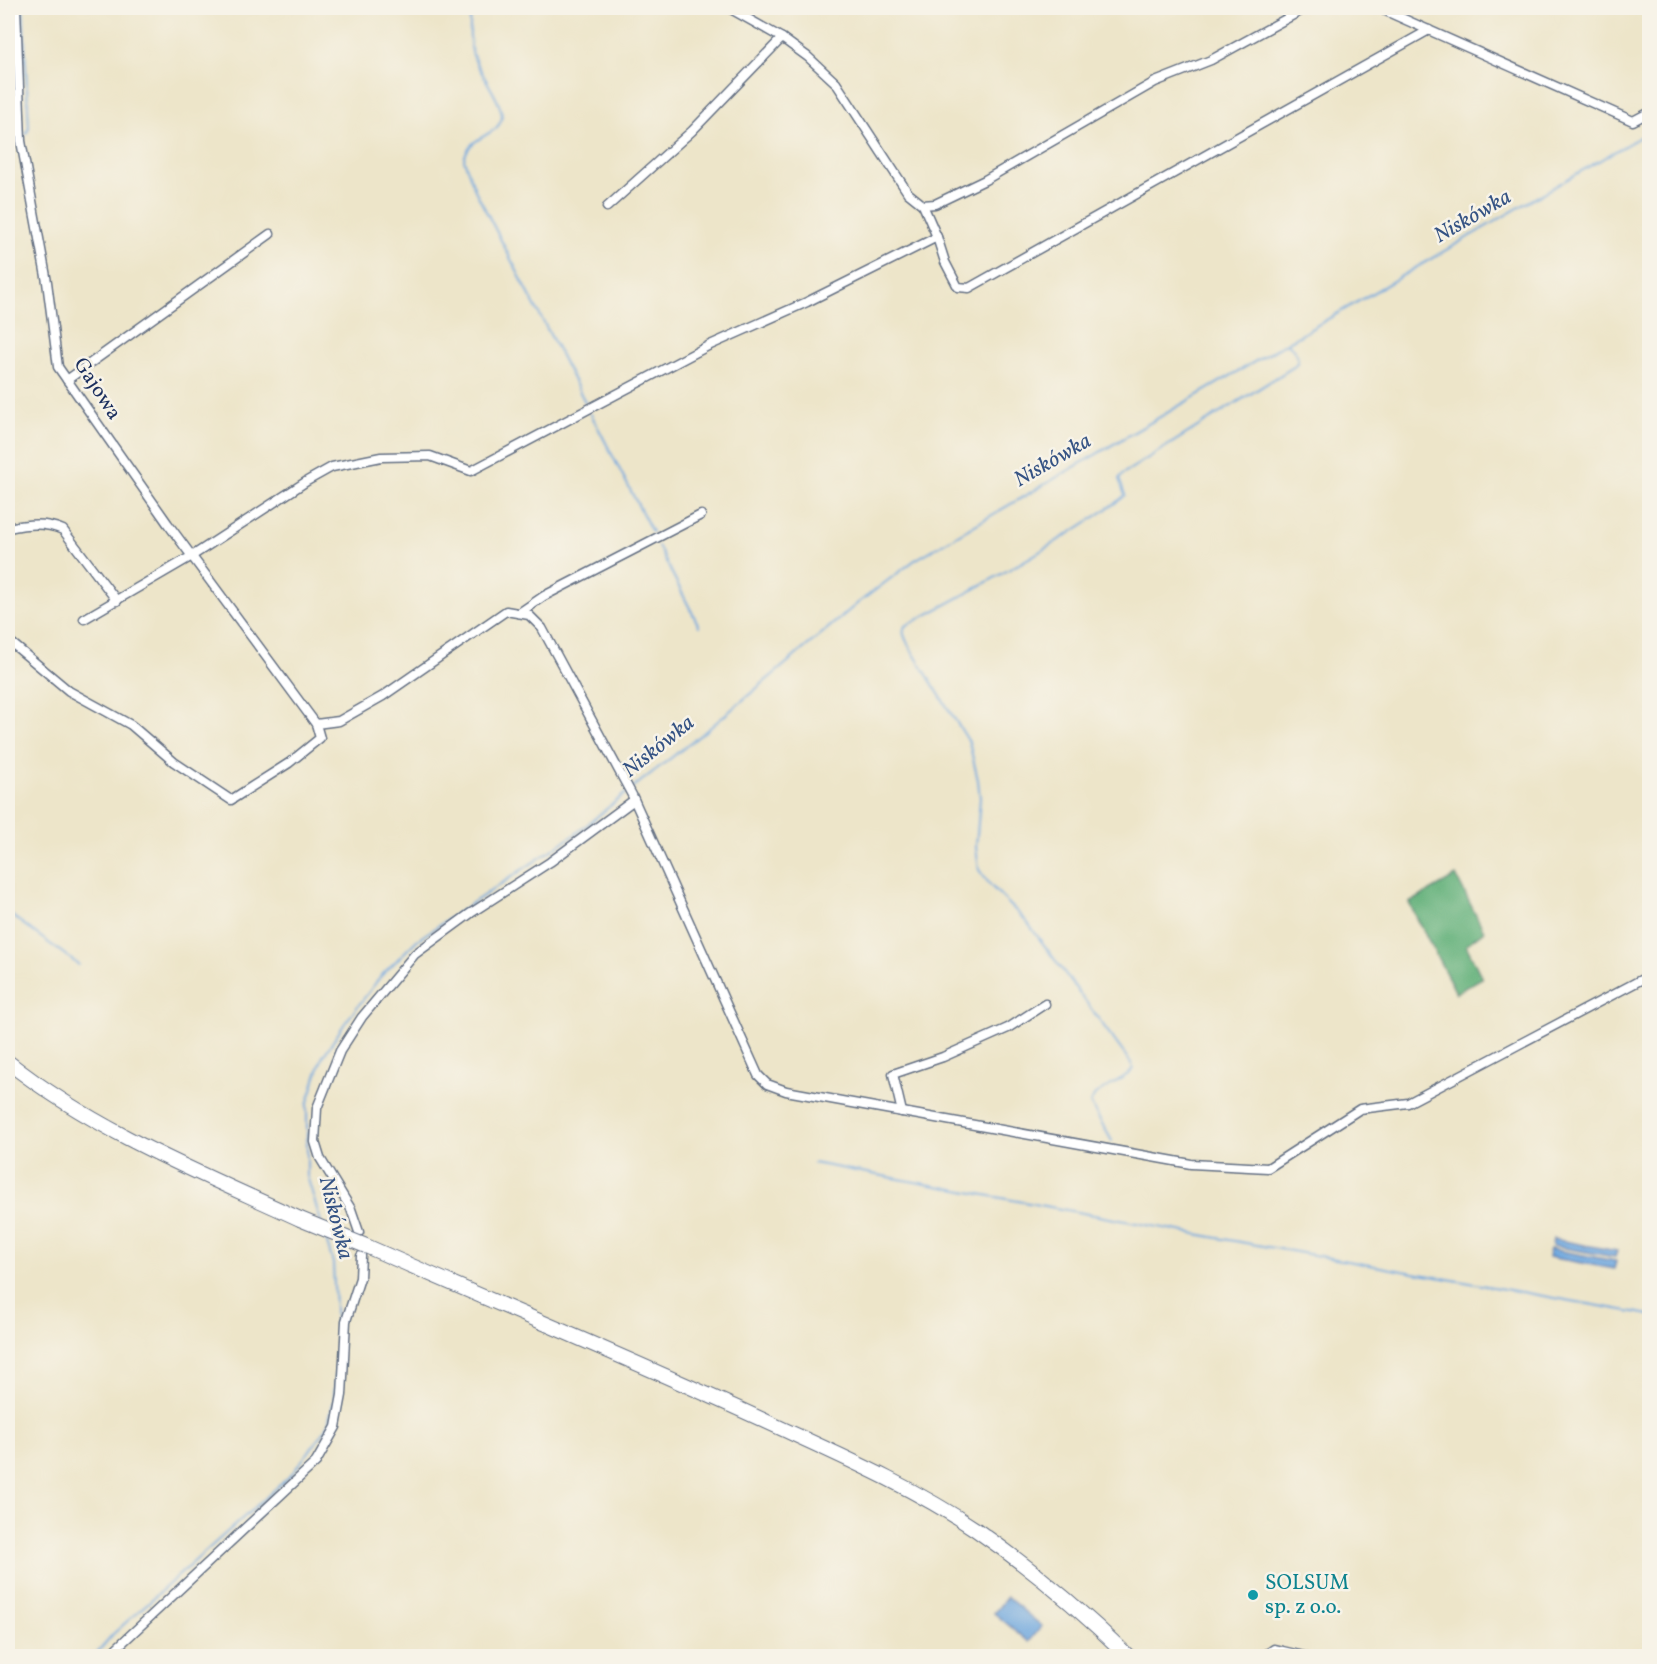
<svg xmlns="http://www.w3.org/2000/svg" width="1657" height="1664" font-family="Vollkorn,serif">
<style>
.forest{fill:#64b17a;stroke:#40706c;stroke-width:1.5}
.water{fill:#70a7de;stroke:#466b9e;stroke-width:1.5}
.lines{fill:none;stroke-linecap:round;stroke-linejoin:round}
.stream{stroke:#70a7de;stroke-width:2}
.street-casing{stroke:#646f83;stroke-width:11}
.primary-casing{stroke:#646f83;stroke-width:16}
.street{stroke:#fff;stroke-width:8}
.primary{stroke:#fff;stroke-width:14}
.primary-bridge-casing{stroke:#646f83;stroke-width:16;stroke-linecap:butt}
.primary-bridge{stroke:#fff;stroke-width:14}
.culture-dot{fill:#0f9aa8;stroke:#f7f3e8;stroke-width:2}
.labels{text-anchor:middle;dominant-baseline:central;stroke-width:5;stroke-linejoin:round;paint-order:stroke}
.street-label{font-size:21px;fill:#1b2f5e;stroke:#f7f3e8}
.culture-label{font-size:21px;fill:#0d838f;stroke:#f7f3e8;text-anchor:start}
.water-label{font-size:22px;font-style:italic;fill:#355384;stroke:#f7f3e8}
</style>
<rect width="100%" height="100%" fill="#f7f3e8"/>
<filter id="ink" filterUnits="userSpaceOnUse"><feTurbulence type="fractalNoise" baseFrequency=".0167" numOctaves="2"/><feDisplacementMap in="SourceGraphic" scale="12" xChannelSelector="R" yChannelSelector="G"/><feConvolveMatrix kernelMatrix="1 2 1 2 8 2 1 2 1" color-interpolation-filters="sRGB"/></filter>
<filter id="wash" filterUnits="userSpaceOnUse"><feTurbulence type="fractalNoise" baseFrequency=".008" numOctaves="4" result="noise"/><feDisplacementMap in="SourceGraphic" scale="24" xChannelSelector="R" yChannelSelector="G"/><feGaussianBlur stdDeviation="1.35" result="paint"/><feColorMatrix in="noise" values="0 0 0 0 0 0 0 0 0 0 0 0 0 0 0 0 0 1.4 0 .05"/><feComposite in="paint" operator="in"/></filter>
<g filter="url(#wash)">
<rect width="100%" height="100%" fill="#ede5c9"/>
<polygon class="forest" points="1456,876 1484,931 1466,945 1482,978 1456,993 1409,903"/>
<g class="water">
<polygon points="1553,1239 1617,1251 1615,1257 1552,1246"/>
<polygon points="1550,1249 1616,1261 1614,1269 1548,1257"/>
<polygon points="1007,1597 1042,1626 1029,1642 994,1613"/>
</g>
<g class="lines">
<g class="stream">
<polyline points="23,8 29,128 26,134"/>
<path d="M471 8C470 25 468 42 474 58 480 72 503 104 502 117 499 137 468 134 464 160L475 190 585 402"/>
<polyline points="8,144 14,140"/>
<polyline points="591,414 652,532"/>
<polyline points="658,546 699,626"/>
<polyline points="631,789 712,726 858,603 915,560 1650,131"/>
<polyline points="8,913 79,965"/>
<path d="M1112 1141 1090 1103 1095 1095 1130 1073 1133 1068 1131 1063 1027 922 991 886 979 870 976 847 980 798 978 780 969 742 909 646C906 639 901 633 905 626 979 588 1053 547 1121 499L1125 495 1119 479 1124 473 1295 366C1302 357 1294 351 1288 343"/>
<polyline points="813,1163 1201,1235 1650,1315"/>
<polyline points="321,1222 307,1176 307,1105 322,1058 345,1023 381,976 417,940 577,833 626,793"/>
<polyline points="94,1656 113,1634 291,1475 327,1428 334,1400 337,1354 333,1263 325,1236"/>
</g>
</g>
</g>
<g filter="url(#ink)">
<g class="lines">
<defs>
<g id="street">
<polyline points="1379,8 1633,121 1650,112"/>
<polyline points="782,38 808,57 836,83 908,193 923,205 935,204 985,180 1155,82 1211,60 1306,8"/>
<polyline points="923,205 937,237"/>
<polyline points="607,207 692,131 782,38 729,8"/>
<polyline points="67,380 270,234"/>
<path d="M8 528C27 524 45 522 63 530L117 601"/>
<polyline points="519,613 544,596 701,515"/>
<polyline points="84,619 192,556 307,481 332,467 381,457 430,456 471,471 708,346 807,302 937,237 945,262 958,287 969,288 1429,30"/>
<polyline points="8,640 69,691 131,725 174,762 231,800 289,763 320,738 316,724 168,524 58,367 47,282 21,141 16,8"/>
<polyline points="316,724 339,721 383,696 506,611 529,615 542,628 632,795 758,1075 767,1084 786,1091 1191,1164 1268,1168 1360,1109 1408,1103 1650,975"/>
<polyline points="902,1112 893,1074 943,1057 1008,1028 1045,1004"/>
<polyline points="359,1232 351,1209 320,1158 315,1142 317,1108 340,1051 362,1017 415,954 471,913 550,862 634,800"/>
<polyline points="108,1656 316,1462 336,1427 342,1395 346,1321 360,1278 361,1256"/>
<polyline points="1264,1656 1274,1649 1304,1656"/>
</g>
<g id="primary">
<path d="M8 1062C95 1131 200 1173 300 1219"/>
<path d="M366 1246C498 1304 631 1359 761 1419 834 1453 908 1484 975 1529 1030 1567 1081 1610 1128 1656"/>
</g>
</defs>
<use href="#street" class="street-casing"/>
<use href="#primary" class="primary-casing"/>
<use href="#street" class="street"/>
<use href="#primary" class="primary"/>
<defs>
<polyline id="primary-bridge" points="300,1219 366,1246"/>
</defs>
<use href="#primary-bridge" class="primary-bridge-casing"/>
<use href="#primary-bridge" class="primary-bridge"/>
</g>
</g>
<circle class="culture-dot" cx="1253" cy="1595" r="6"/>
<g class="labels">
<g class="street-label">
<text transform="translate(97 389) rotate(57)">Gajowa</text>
</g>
<g class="culture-label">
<text x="1265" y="1583">SOLSUM<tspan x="1265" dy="24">sp. z o.o.</tspan></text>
</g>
<g class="water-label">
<text transform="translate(1473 217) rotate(-30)">Niskówka</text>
<text transform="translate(1053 461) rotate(-30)">Niskówka</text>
<text transform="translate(659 747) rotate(-39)">Niskówka</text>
<text transform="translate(335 1218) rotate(76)">Niskówka</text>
</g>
</g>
<rect width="1657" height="1664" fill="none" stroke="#f7f3e8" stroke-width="30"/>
</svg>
